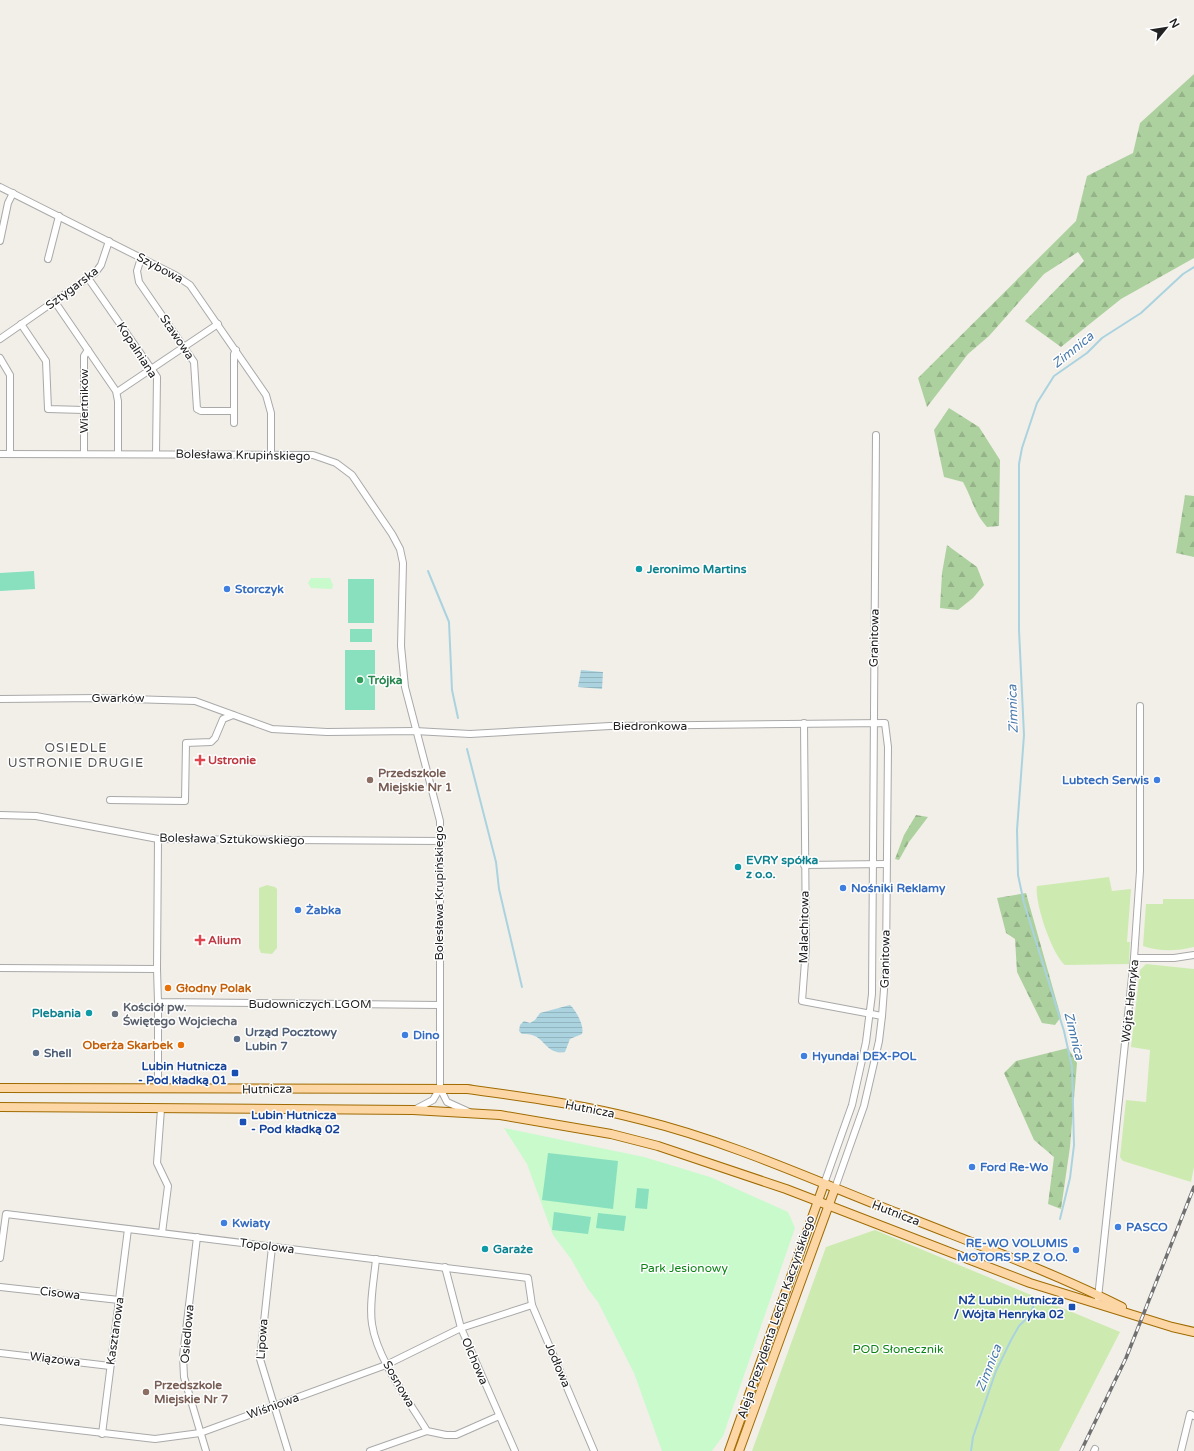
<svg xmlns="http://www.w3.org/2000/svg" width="1194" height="1451" font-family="'Varela Round',sans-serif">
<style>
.grass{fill:#cdebb0}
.forest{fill:url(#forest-firs)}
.park{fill:#c8facc}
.pitch{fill:#88e0be}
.water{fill:url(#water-rules)}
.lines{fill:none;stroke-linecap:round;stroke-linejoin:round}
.stream{stroke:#aad3df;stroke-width:2}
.minor-casing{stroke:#a9a9a9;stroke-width:8}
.major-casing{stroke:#a06b00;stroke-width:10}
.minor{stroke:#fff;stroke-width:6}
.major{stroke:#fcd6a4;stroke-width:8}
.rail-casing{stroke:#707070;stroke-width:3.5}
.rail{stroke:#fff;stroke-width:2;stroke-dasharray:6;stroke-linecap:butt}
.culture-dot{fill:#0f9aa8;stroke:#fff;stroke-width:1.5}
.shop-dot{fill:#3f7fe0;stroke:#fff;stroke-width:1.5}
.leisure-dot{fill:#2e9e5b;stroke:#fff;stroke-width:1.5}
.health-dot{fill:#e0444e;stroke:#fff;stroke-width:1.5}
.education-dot{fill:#8d6e63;stroke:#fff;stroke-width:1.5}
.food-dot{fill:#e8710a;stroke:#fff;stroke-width:1.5}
.worship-dot{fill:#6b7280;stroke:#fff;stroke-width:1.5}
.service-dot{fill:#5c6f8a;stroke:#fff;stroke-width:1.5}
.transit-dot{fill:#1a4fb4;stroke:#fff;stroke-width:1.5}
.labels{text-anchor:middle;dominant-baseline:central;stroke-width:3;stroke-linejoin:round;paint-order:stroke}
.street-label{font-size:12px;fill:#222;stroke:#fff}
.culture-label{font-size:12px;font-weight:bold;fill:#0d838f;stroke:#fff;text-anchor:start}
.shop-label{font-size:12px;font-weight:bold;fill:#366cbe;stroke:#fff;text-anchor:start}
.leisure-label{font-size:12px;font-weight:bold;fill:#27864d;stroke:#fff;text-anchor:start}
.health-label{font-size:12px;font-weight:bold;fill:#be3a42;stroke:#fff;text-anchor:start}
.education-label{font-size:12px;font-weight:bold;fill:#785e54;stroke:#fff;text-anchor:start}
.food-label{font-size:12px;font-weight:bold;fill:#c56008;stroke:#fff;text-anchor:start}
.worship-label{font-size:12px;font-weight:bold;fill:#5b616d;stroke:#fff;text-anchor:start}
.service-label{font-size:12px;font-weight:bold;fill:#4e5e75;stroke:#fff;text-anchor:start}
.transit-label{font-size:12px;font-weight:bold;fill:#164399;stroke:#fff;text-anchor:end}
.park-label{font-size:12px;fill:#0c8416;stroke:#fff}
.water-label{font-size:13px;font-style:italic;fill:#4a7aab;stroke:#fff}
.neighbourhood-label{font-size:13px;letter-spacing:1px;fill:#555;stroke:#fff}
</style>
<defs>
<pattern id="forest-firs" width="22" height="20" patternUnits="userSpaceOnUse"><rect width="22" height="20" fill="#add19e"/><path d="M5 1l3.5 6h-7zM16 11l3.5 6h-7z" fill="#95b388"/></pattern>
<pattern id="water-rules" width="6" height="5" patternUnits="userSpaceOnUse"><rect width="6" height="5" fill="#aad3df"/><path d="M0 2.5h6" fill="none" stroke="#92b5bf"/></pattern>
</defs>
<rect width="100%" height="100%" fill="#f2efe9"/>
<g class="grass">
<path d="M1109 877 1112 891 1131 889 1127 942H1130L1129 964 1065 965C1052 955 1034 901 1037 886Z"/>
<polygon points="267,885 275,887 277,889 277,948 272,954 261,953 259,948 259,888"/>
<path d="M1163 899H1194V947C1177 951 1160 952 1143 946L1146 904H1163Z"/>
<polygon points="1146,964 1194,969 1194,1167 1191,1182 1123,1161 1120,1157 1126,1100 1146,1102 1150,1050 1131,1047 1140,970"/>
<polygon points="875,1230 1120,1332 1059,1451 752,1451 826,1247"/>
</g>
<g class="forest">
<polygon points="1194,74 1194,258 1121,299 1061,347 1025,321 1084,261 1078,252 1044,274 989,336 968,354 927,407 918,378 1076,221 1087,176 1133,153 1140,123"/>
<path d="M949 408 979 427 1000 460 999 526 987 527C974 513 972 498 963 482L944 477 934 430Z"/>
<polygon points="1185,495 1194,496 1194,557 1176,553"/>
<polygon points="947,545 977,567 984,585 973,598 958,610 940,608 942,573"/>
<polygon points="916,815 928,817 909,842 899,860 895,859 904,835"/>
<polygon points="1026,893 1061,1017 1055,1025 1042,1023 1017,972 1015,939 1006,933 997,898"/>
<polygon points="1068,1048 1077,1063 1070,1147 1061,1209 1048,1204 1054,1157 1034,1140 1004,1073 1016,1061"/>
</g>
<g class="park">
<polygon points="311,578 330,578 333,585 332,589 311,588 308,583"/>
<polygon points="504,1128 644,1157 710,1177 788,1212 795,1228 723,1436 712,1451 662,1451 634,1373 598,1302 588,1289 571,1259 553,1235 527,1164"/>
</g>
<g class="pitch">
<polygon points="34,571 35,589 0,591 0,573"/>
<rect x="348" y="579" width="26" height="44"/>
<rect x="350" y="629" width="22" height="13"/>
<rect x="345" y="650" width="30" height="60"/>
<polygon points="548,1153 618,1161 613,1209 542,1200"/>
<polygon points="637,1188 649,1189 647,1209 635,1208"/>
<polygon points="554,1212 591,1217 588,1234 552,1230"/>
<polygon points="598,1213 626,1216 624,1231 596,1228"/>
</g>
<g class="water">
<polygon points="581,670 603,672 602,689 578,687"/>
<path d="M570 1005C575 1009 585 1026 582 1034L570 1039 565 1052C543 1055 546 1032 522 1034L519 1031 520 1025 524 1021 530 1023 535 1020 540 1013Z"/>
</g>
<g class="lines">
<g class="stream">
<polyline points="428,571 449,622 452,690 458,718"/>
<polyline points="467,749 496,862 499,889 522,987"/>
<polyline points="1060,1219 1070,1178 1074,1145 1072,1067 1064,1031 1024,903 1018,875 1017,830 1024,735 1019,630 1019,464 1022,448 1037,403 1054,376 1087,353 1102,338 1141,313 1183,274 1194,267"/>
<polyline points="971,1451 973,1437 996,1371 1011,1340 1019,1326 1029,1316 1037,1298"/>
</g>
<defs>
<g id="minor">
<polyline points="0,187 175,275 190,285 266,395 271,413 271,454"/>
<polyline points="0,241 8,203 13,193"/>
<polyline points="141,258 137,271 139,282 194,362 197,409 201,411 234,411"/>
<polyline points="48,259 59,216"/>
<polyline points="88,278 157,377 156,454"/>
<polyline points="55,302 116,391 118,401 118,454"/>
<polyline points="21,324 46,361 48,409 84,410"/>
<polyline points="0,339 95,273 101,265 109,241"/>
<polyline points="0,358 10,375 10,454"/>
<polyline points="117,392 218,324"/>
<polyline points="234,423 234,354 236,350"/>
<polyline points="0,454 313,455 336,463 352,475 392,534 400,549 403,563 401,646 405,687 440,821 440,1088 447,1102 469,1112"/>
<polyline points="84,454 84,356 88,350"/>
<polyline points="0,699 98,698 195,701 272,729 327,732 415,731 470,734 610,726 885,723 888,747 886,963 882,1016 879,1041 864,1106 835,1188"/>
<polyline points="804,723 806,948 802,1001 882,1016"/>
<polyline points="110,800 185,801 186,743 211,742 215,738 223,719 233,715"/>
<polyline points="0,815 36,816 158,839 441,841"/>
<polyline points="804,865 886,864"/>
<polyline points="1134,958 1174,958 1194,955"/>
<polyline points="0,968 157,969 158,1002 439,1005"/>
<polyline points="157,969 158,839"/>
<polyline points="158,1002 158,1088"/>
<polyline points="161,1109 157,1163 168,1186 162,1233"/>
<polyline points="414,1110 433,1100 440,1088"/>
<polyline points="824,1184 852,1105 866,1042 872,994 876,435"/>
<polyline points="197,1237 183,1356 184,1377 206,1451"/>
<polyline points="272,1247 260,1359 288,1451"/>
<polyline points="0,1258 6,1214 528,1278 532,1305 594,1451"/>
<path d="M376 1259C374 1280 369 1304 372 1324 377 1359 409 1401 427 1431L446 1435H456L499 1416"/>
<polyline points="445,1267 461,1328 515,1451"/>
<polyline points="0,1287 119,1300"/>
<polyline points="1098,1298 1134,958 1140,871 1140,706"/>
<polyline points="0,1353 110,1366"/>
<polyline points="0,1421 155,1439 200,1433 386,1365 461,1328 532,1305"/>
<polyline points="102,1434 128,1229"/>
<polyline points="370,1451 427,1431"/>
<polyline points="1094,1451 1095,1449"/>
<polyline points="1181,1451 1190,1414 1194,1416"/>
</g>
<g id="major">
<path d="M0 1088 467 1089C525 1097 585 1105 642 1120 731 1142 815 1181 900 1214 975 1244 1050 1271 1122 1307"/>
<polyline points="0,1107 413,1110 500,1115 611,1134 658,1146 786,1189 1030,1283 1172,1327 1194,1332"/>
<polyline points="729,1451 824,1184"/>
<polyline points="739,1451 835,1188"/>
</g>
</defs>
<use href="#minor" class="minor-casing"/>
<use href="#major" class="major-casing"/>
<use href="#minor" class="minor"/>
<use href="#major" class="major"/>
<defs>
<polyline id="rail" points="1081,1451 1126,1358 1194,1187"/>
</defs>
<use href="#rail" class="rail-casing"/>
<use href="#rail" class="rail"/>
</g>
<g class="culture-dot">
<circle cx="639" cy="569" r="4"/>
<circle cx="738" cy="867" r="4"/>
<circle cx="89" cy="1013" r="4"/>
<circle cx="485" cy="1249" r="4"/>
</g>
<g class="shop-dot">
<circle cx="227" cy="589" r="4"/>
<circle cx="1157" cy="780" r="4"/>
<circle cx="843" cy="888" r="4"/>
<circle cx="298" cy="910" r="4"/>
<circle cx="405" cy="1035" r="4"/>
<circle cx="804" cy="1056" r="4"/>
<circle cx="972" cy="1167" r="4"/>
<circle cx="224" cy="1223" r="4"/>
<circle cx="1118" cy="1227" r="4"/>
<circle cx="1076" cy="1250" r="4"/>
</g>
<circle class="leisure-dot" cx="360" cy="680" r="4"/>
<g class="health-dot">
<path d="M198 754h4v4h4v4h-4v4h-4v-4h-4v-4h4z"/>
<path d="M198 934h4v4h4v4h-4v4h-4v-4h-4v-4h4z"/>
</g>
<g class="education-dot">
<circle cx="370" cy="780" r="4"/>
<circle cx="146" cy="1392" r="4"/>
</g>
<g class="food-dot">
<circle cx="168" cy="988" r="4"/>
<circle cx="181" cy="1045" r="4"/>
</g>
<circle class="worship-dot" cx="115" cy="1014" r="4"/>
<g class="service-dot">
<circle cx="237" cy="1039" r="4"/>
<circle cx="36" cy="1053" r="4"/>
</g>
<g class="transit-dot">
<rect x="231" y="1069" width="8" height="8" rx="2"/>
<rect x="239" y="1118" width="8" height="8" rx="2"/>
<rect x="1068" y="1303" width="8" height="8" rx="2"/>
</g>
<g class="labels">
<g class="street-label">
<text transform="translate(160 268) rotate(28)">Szybowa</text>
<text transform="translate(72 288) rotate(-37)">Sztygarska</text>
<text transform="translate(177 337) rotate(56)">Stawowa</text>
<text transform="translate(137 350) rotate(57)">Kopalniana</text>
<text transform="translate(84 401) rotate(-90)">Wiertników</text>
<text transform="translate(243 455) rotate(1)">Bolesława Krupińskiego</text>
<text transform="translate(874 638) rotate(-89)">Granitowa</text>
<text x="118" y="698">Gwarków</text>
<text x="650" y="726">Biedronkowa</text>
<text transform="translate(232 839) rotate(1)">Bolesława Sztukowskiego</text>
<text transform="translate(439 893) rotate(-90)">Bolesława Krupińskiego</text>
<text transform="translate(804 927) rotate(-89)">Malachitowa</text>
<text transform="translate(885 959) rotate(-89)">Granitowa</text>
<text transform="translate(1130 1001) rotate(-84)">Wójta Henryka</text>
<text x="310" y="1004">Budowniczych LGOM</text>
<text transform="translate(267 1089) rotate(-1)">Hutnicza</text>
<text transform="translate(590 1109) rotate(11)">Hutnicza</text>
<text transform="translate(896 1213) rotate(21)">Hutnicza</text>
<text transform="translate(267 1246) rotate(7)">Topolowa</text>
<text transform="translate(60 1293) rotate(6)">Cisowa</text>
<text transform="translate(776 1317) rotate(-71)">Aleja Prezydenta Lecha Kaczyńskiego</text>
<text transform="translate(115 1331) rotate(-82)">Kasztanowa</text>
<text transform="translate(187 1334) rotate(-85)">Osiedlowa</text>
<text transform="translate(262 1339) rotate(-86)">Lipowa</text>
<text transform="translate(55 1359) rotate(7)">Wiązowa</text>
<text transform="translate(475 1361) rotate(67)">Olchowa</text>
<text transform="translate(558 1365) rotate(67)">Jodłowa</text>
<text transform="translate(399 1384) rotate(60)">Sosnowa</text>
<text transform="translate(273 1406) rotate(-20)">Wiśniowa</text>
</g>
<g class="culture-label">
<text x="647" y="569">Jeronimo Martins</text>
<text x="746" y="860">EVRY spółka<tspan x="746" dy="14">z o.o.</tspan></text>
<text x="81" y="1013" text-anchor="end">Plebania</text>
<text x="493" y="1249">Garaże</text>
</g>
<g class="shop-label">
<text x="235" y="589">Storczyk</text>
<text x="1149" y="780" text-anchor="end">Lubtech Serwis</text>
<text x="851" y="888">Nośniki Reklamy</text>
<text x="306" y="910">Żabka</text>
<text x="413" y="1035">Dino</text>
<text x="812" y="1056">Hyundai DEX-POL</text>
<text x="980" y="1167">Ford Re-Wo</text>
<text x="232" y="1223">Kwiaty</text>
<text x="1126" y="1227">PASCO</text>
<text x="1068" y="1243" text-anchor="end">RE-WO VOLUMIS<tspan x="1068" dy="14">MOTORS SP Z O.O.</tspan></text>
</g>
<g class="leisure-label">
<text x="368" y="680">Trójka</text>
</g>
<g class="health-label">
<text x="208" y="760">Ustronie</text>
<text x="208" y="940">Alium</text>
</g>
<g class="education-label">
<text x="378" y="773">Przedszkole<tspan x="378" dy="14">Miejskie Nr 1</tspan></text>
<text x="154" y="1385">Przedszkole<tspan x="154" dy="14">Miejskie Nr 7</tspan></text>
</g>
<g class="food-label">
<text x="176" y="988">Głodny Polak</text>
<text x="173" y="1045" text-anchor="end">Oberża Skarbek</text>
</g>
<g class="worship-label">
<text x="123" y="1007">Kościół pw.<tspan x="123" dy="14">Świętego Wojciecha</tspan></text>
</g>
<g class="service-label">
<text x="245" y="1032">Urząd Pocztowy<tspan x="245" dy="14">Lubin 7</tspan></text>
<text x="44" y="1053">Shell</text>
</g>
<g class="transit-label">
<text x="227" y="1066">Lubin Hutnicza<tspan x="227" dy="14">- Pod kładką 01</tspan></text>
<text x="251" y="1115" text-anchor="start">Lubin Hutnicza<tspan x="251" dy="14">- Pod kładką 02</tspan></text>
<text x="1064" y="1300">NŻ Lubin Hutnicza<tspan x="1064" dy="14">/ Wójta Henryka 02</tspan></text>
</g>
<g class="park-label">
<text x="684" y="1268">Park Jesionowy</text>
<text x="898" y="1349">POD Słonecznik</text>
</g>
<g class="water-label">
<text transform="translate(1073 350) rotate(-39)">Zimnica</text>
<text transform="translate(1013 709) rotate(-92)">Zimnica</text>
<text transform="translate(1074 1036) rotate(76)">Zimnica</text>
<text transform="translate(989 1368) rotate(-68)">Zimnica</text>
</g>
<g class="neighbourhood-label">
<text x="76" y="748">OSIEDLE<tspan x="76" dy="15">USTRONIE DRUGIE</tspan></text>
</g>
</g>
<g transform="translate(1166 28) rotate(60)" stroke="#ffffff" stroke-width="3" paint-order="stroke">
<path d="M0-3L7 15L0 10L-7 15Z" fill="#222222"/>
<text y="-6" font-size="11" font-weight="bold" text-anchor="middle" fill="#222222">N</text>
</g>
</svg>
